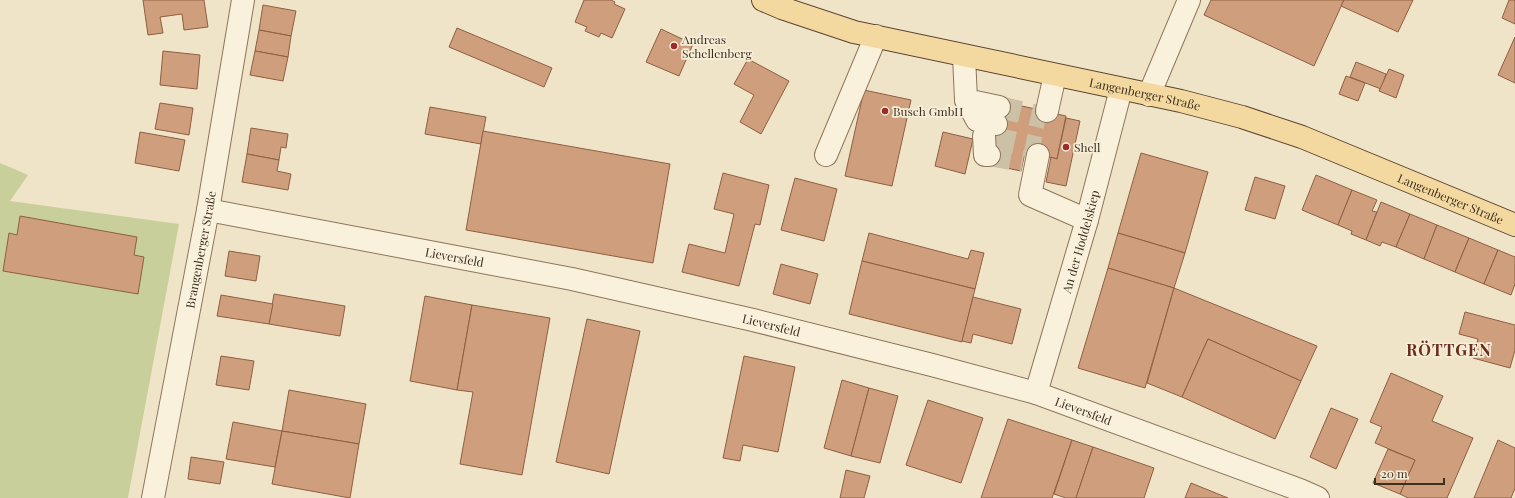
<svg xmlns="http://www.w3.org/2000/svg" width="1515" height="498" font-family="'Playfair Display',serif">
<style>
.green{fill:#c9cf9b}
.building{fill:#cf9f7d;stroke:#8d5f41}
.lines{fill:none;stroke-linecap:round;stroke-linejoin:round}
.minor-tunnel{stroke:#ccc0a6;stroke-width:22;stroke-dasharray:22 11;stroke-linecap:butt}
.minor-casing{stroke:#8d765c;stroke-width:24}
.major-casing{stroke:#5b4430;stroke-width:24}
.minor{stroke:#faf1dc;stroke-width:22}
.major{stroke:#f3d9a0;stroke-width:22}
.poi-dot{fill:#9e2a2b;stroke:#f7eed8;stroke-width:1.5}
.labels{text-anchor:middle;dominant-baseline:central;stroke-width:3.5;stroke-linejoin:round;paint-order:stroke}
.poi-label{font-size:12px;fill:#3d2e20;stroke:#f7eed8;text-anchor:start}
.street-label{font-size:12px;fill:#3d2e20;stroke:#f7eed8}
.district-label{font-size:16px;font-weight:bold;letter-spacing:1px;fill:#6b2e1e;stroke:#f7eed8}
</style>
<rect width="100%" height="100%" fill="#f0e4c8"/>
<polygon class="green" points="0,163 28,175 10,201 179,224 128,498 0,498"/>
<g class="building">
<polygon points="143,0 204,0 208,27 184,30 182,14 160,17 163,33 148,35"/>
<polygon points="584,0 611,0 615,2 614,4 625,9 612,38 601,33 599,37 585,31 587,27 575,22"/>
<polygon points="1211,0 1344,0 1314,66 1204,15"/>
<polygon points="1344,0 1413,0 1398,32 1341,6"/>
<polygon points="1509,0 1515,0 1515,24 1502,18"/>
<polygon points="263,5 296,11 291,36 259,30"/>
<polygon points="457,28 552,68 544,87 449,47"/>
<polygon points="661,29 693,44 679,76 646,62"/>
<polygon points="259,30 291,36 288,57 255,51"/>
<polygon points="1515,37 1515,83 1498,75"/>
<polygon points="163,51 200,55 197,89 160,85"/>
<polygon points="255,51 288,57 283,81 250,75"/>
<polygon points="748,59 789,81 761,134 740,122 754,95 734,84"/>
<polygon points="1356,62 1386,74 1381,89 1350,77"/>
<polygon points="1389,69 1404,75 1396,98 1379,91"/>
<polygon points="1346,76 1365,83 1358,101 1339,94"/>
<polygon points="864,90 911,100 892,186 845,176"/>
<polygon points="1000,101 1066,116 1057,159 1025,152 1021,171 987,164"/>
<polygon points="160,103 193,108 189,135 155,129"/>
<polygon points="430,107 486,117 481,144 425,134"/>
<polygon points="1066,118 1080,121 1066,186 1046,182 1051,157 1057,159"/>
<polygon points="251,128 288,134 286,148 281,147 279,160 247,154"/>
<polygon points="483,131 670,164 653,263 466,230"/>
<polygon points="140,132 185,140 179,171 135,163"/>
<polygon points="943,132 973,139 965,174 935,166"/>
<polygon points="1141,153 1208,172 1185,253 1118,233"/>
<polygon points="247,154 279,160 277,171 291,174 288,190 242,182"/>
<polygon points="723,173 769,185 760,225 755,224 739,286 682,272 689,244 725,253 734,214 714,209"/>
<polygon points="1316,175 1352,190 1338,225 1302,210"/>
<polygon points="1255,177 1285,186 1275,219 1245,210"/>
<polygon points="795,178 837,189 824,241 781,230"/>
<polygon points="1352,190 1377,200 1372,211 1377,212 1366,240 1351,234 1352,231 1338,225"/>
<polygon points="1381,202 1410,214 1396,247 1382,242 1380,246 1366,240"/>
<polygon points="1410,214 1437,225 1424,259 1396,247"/>
<polygon points="20,216 137,237 134,255 144,257 138,294 3,271 9,233 17,235"/>
<polygon points="1437,225 1469,238 1455,272 1424,259"/>
<polygon points="869,233 968,259 971,250 984,253 975,289 862,261"/>
<polygon points="1118,233 1185,253 1174,288 1108,268"/>
<polygon points="1469,238 1498,250 1484,284 1455,272"/>
<polygon points="1498,250 1515,257 1515,284 1511,295 1484,284"/>
<polygon points="229,251 260,256 256,281 225,276"/>
<polygon points="862,261 975,289 962,342 849,314"/>
<polygon points="781,264 818,274 810,304 773,294"/>
<polygon points="1108,268 1174,288 1145,388 1078,368"/>
<polygon points="1174,288 1317,346 1301,381 1208,339 1182,397 1147,383"/>
<polygon points="274,294 345,306 340,336 269,324"/>
<polygon points="221,295 273,304 269,324 217,316"/>
<polygon points="425,296 472,305 457,390 410,381"/>
<polygon points="973,297 1021,309 1012,344 973,334 971,343 962,341"/>
<polygon points="472,305 550,318 522,475 460,464 473,392 457,390"/>
<polygon points="1465,312 1515,325 1515,350 1510,368 1473,358 1478,339 1459,334"/>
<polygon points="587,319 640,331 609,474 556,462"/>
<polygon points="1208,339 1301,381 1275,439 1182,397"/>
<polygon points="221,356 254,361 249,390 216,385"/>
<polygon points="744,356 795,367 778,452 743,445 740,461 723,458"/>
<polygon points="1391,373 1443,396 1432,421 1473,438 1447,498 1408,498 1400,494 1415,460 1375,443 1382,427 1370,422"/>
<polygon points="842,380 869,388 851,456 824,448"/>
<polygon points="869,388 898,396 880,463 851,456"/>
<polygon points="289,390 366,404 359,444 282,431"/>
<polygon points="928,400 983,418 961,483 906,465"/>
<polygon points="1331,408 1358,419 1336,469 1310,457"/>
<polygon points="1008,419 1072,440 1052,498 981,498"/>
<polygon points="233,422 282,431 275,467 226,459"/>
<polygon points="282,431 359,444 350,498 272,484"/>
<polygon points="1072,440 1093,447 1076,498 1066,498 1054,494"/>
<polygon points="1498,440 1515,448 1515,488 1511,498 1474,498"/>
<polygon points="1093,447 1154,468 1144,498 1076,498"/>
<polygon points="1388,449 1415,460 1400,494 1373,483"/>
<polygon points="191,457 224,462 220,484 188,479"/>
<polygon points="846,470 870,476 864,498 840,498"/>
<polygon points="1191,483 1228,498 1185,498"/>
</g>
<g class="lines">
<g class="minor-tunnel">
<polyline points="999,107 1046,118"/>
<polyline points="993,138 1040,148"/>
<polyline points="989,155 1023,161"/>
</g>
<defs>
<g id="minor">
<polyline points="964,56 966,100 999,107"/>
<polyline points="1149,95 1189,0"/>
<polyline points="966,100 977,120 996,124"/>
<polyline points="1047,111 1055,75"/>
<polyline points="984,136 985,155 989,155"/>
<polyline points="826,155 876,36"/>
<polyline points="1038,155 1030,195 1087,220"/>
<path id="s1" d="M208 210 572 279 753 320 932 365 1036 393 1300 490 1318 498"/>
<path id="s2" d="M1036 393 1087 220 1121 89"/>
<path id="s3" d="M153 498 208 210 243 0"/>
</g>
<g id="major">
<path id="s4" d="M763 0 782 8 854 32 1181 101 1242 117 1302 137 1515 225"/>
</g>
</defs>
<use href="#minor" class="minor-casing"/>
<use href="#major" class="major-casing"/>
<use href="#minor" class="minor"/>
<use href="#major" class="major"/>
</g>
<g class="poi-dot">
<circle cx="674" cy="46" r="4"/>
<circle cx="885" cy="111" r="4"/>
<circle cx="1066" cy="147" r="4"/>
</g>
<g class="labels">
<g class="poi-label">
<text x="682" y="39">Andreas<tspan x="682" dy="14">Schellenberg</tspan></text>
<text x="893" y="111">Busch GmbH</text>
<text x="1074" y="147">Shell</text>
</g>
<g class="street-label">
<text stroke="none"><textPath href="#s4" startOffset="394">Langenberger Straße</textPath></text>
<text stroke="none"><textPath href="#s4" startOffset="718">Langenberger Straße</textPath></text>
<text stroke="none"><textPath href="#s2" startOffset="158">An der Hoddelskiep</textPath></text>
<text stroke="none"><textPath href="#s3" startOffset="253">Brangenberger Straße</textPath></text>
<text stroke="none"><textPath href="#s1" startOffset="251">Lieversfeld</textPath></text>
<text stroke="none"><textPath href="#s1" startOffset="575">Lieversfeld</textPath></text>
<text stroke="none"><textPath href="#s1" startOffset="899">Lieversfeld</textPath></text>
</g>
<g class="district-label">
<text x="1449" y="349">RÖTTGEN</text>
</g>
</g>
<path d="M1375 478v6h69v-6" fill="none" stroke="#3d2e20" stroke-width="2"/>
<text x="1381" y="478" font-size="12" fill="#3d2e20" stroke="#f7eed8" stroke-width="3" paint-order="stroke">20 m</text>
</svg>
